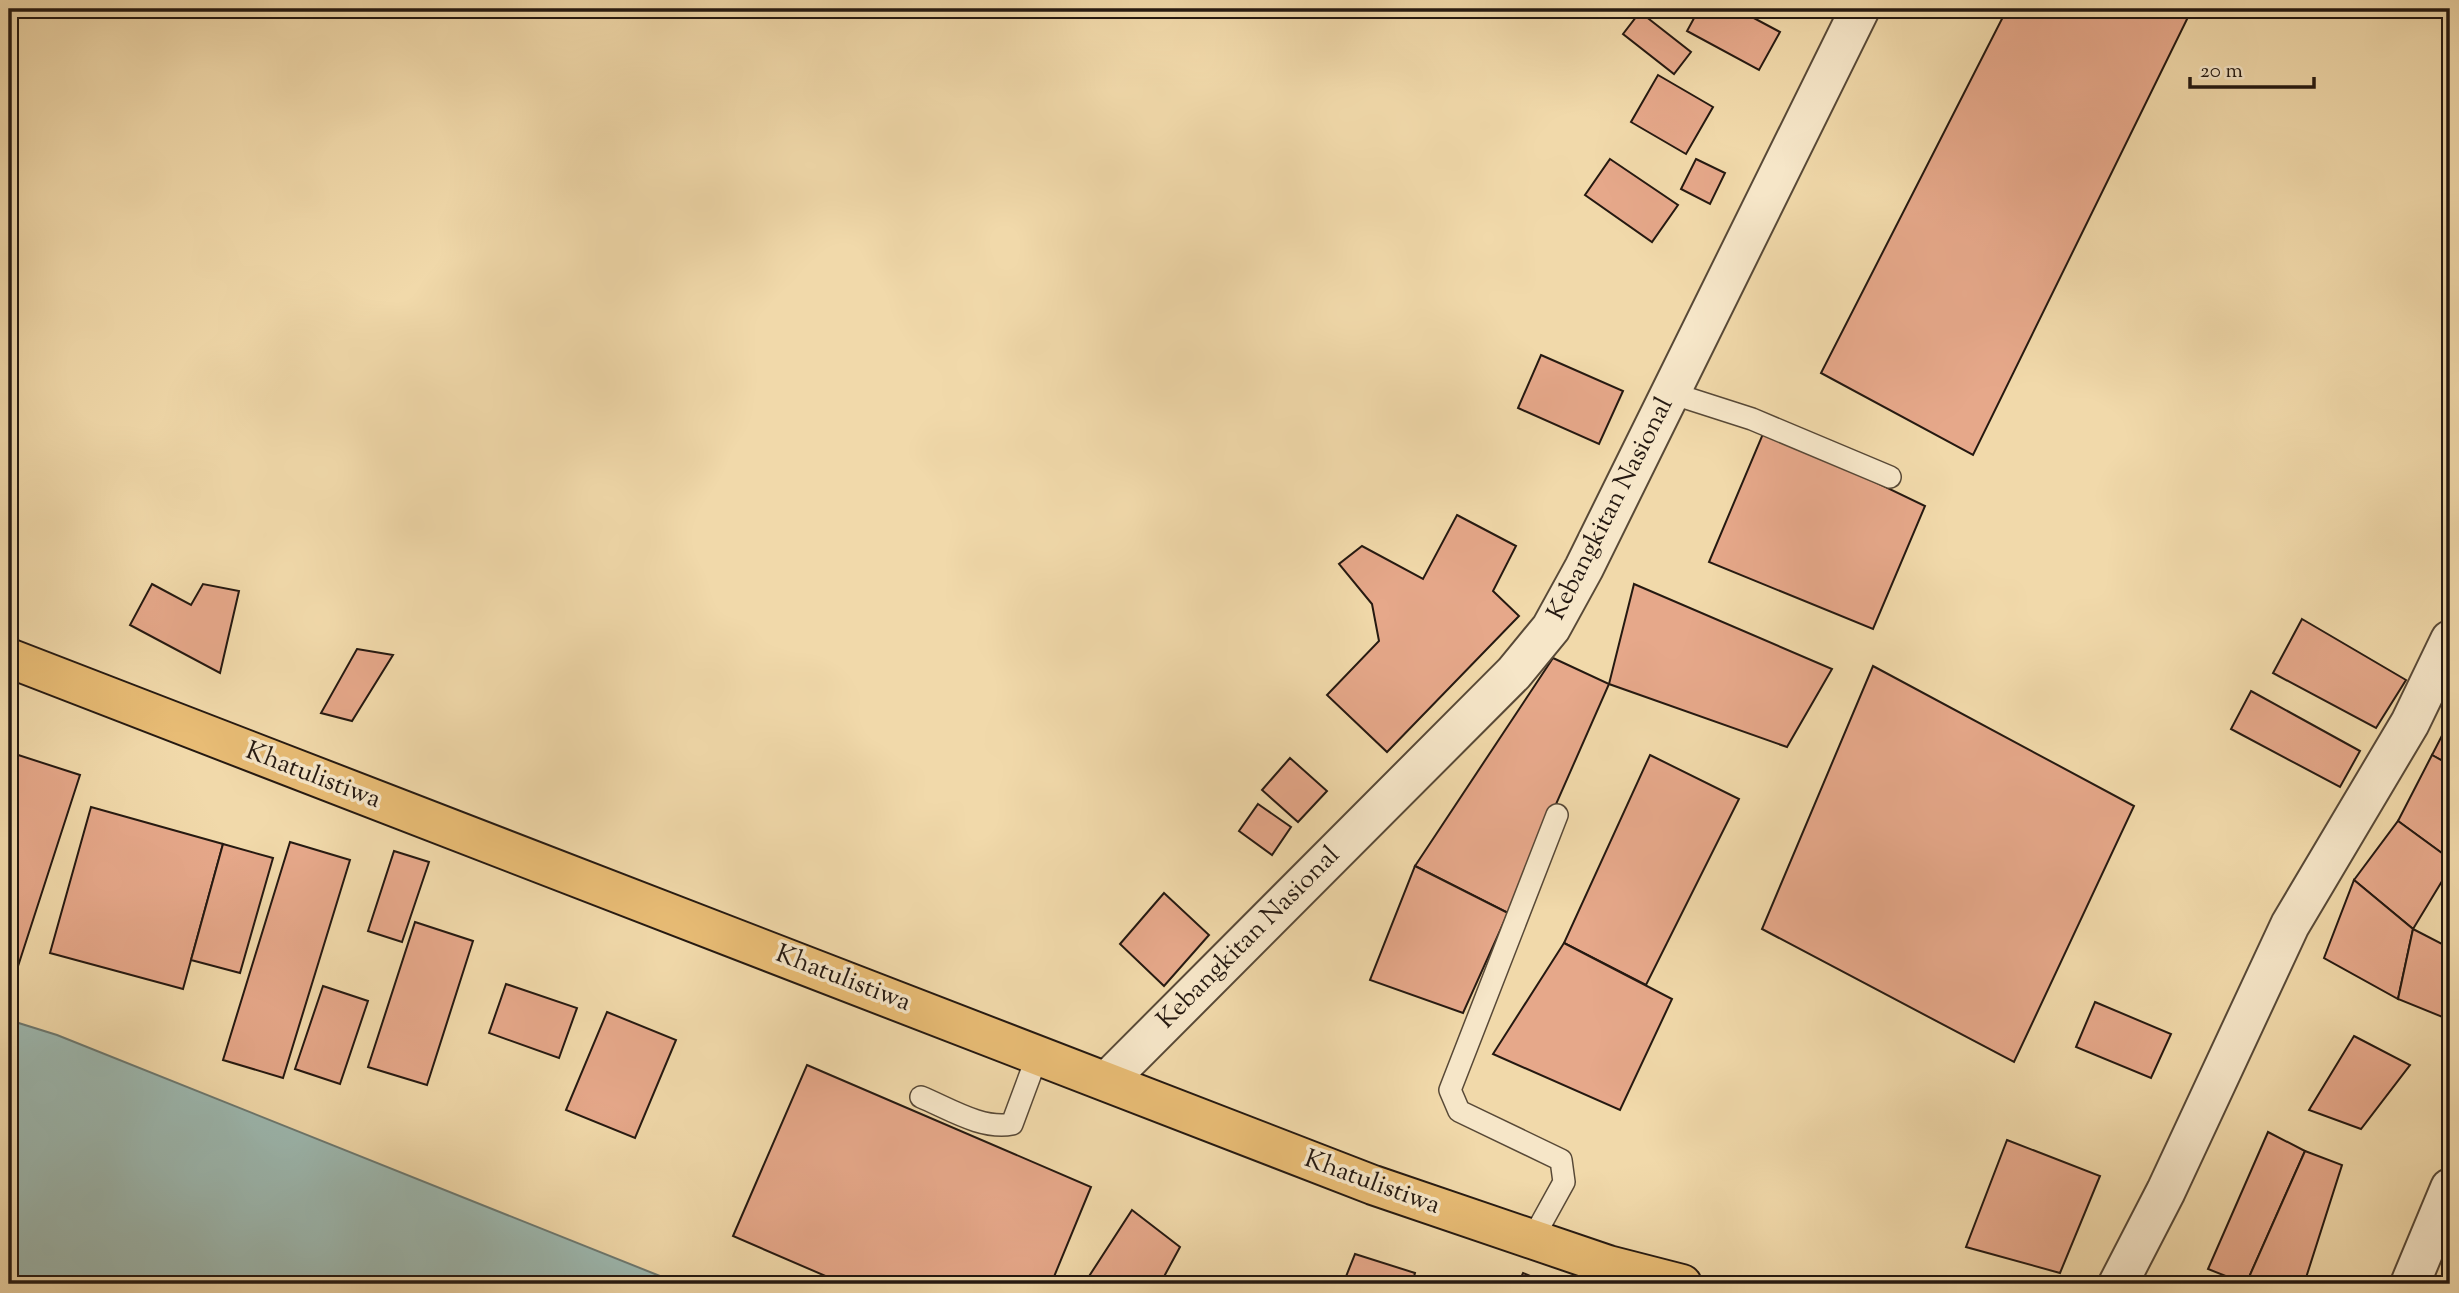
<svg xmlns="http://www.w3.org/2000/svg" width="2459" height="1293" font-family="'Sorts Mill Goudy',serif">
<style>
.water{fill:#9db9b1;stroke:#6d7971;stroke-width:2}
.building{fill:#e6a88a;stroke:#251911;stroke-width:2}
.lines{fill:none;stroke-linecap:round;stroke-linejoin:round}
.service-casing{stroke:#584937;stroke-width:24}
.minor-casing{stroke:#584937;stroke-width:42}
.trunk-casing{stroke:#251911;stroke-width:42}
.service{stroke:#f6e6c8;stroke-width:21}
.minor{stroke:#f6e6c8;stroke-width:38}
.trunk{stroke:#e8bc75;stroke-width:38}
.labels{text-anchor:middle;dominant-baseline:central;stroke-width:7;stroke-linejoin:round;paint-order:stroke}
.street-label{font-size:26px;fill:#251911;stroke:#f6e6c8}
</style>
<rect width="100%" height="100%" fill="#f1d9aa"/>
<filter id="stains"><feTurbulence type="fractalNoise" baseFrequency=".00286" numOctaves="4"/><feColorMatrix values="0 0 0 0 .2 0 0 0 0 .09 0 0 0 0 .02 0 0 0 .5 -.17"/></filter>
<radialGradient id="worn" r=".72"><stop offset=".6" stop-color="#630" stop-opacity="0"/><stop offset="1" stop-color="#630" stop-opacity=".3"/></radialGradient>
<polygon class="water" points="9,1020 57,1035 680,1284 9,1284"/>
<g class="building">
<polygon points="1699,9 1737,9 1780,32 1759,70 1687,31"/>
<polygon points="2007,9 2192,9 1973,455 1821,373"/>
<polygon points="1640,12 1691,52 1674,74 1623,34"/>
<polygon points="1658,75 1713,107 1686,154 1631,122"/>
<polygon points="1610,159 1678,205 1652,242 1585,195"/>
<polygon points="1696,159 1725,173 1710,204 1681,189"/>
<polygon points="1541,355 1623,391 1599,444 1518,408"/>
<polygon points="1765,429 1925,506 1873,629 1709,562"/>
<polygon points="1457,515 1516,546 1493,591 1519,616 1387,752 1327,695 1379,641 1372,604 1339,564 1362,546 1423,579"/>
<polygon points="152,584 191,605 203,584 239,591 220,673 130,625"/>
<polygon points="1634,584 1832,669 1787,747 1609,684"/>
<polygon points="2302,619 2406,680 2376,728 2273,673"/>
<polygon points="357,649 393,655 352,721 321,713"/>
<polygon points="1553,658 1609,684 1508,913 1415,866"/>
<polygon points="1873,666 2134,806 2014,1062 1762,929"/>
<polygon points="2251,691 2360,751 2340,787 2231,729"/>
<polygon points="2450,720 2450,765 2432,755"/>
<polygon points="9,752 80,775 9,994"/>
<polygon points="1650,755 1739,799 1646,985 1564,943"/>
<polygon points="2432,755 2450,765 2450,859 2398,821"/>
<polygon points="1290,758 1327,791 1298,822 1262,790"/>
<polygon points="1258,804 1291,827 1272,855 1239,831"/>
<polygon points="91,807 223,844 183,989 50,953"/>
<polygon points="2398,821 2450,859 2450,868 2413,929 2354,880"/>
<polygon points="290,842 350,860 283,1078 223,1060"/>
<polygon points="223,844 273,858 240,973 191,960"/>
<polygon points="394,851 429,862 402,942 368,931"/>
<polygon points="1415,866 1508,913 1463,1013 1370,980"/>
<polygon points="2354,880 2413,929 2398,999 2324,958"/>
<polygon points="1164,893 1209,935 1164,986 1120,944"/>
<polygon points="415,922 473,941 427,1085 368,1067"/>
<polygon points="2413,929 2450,948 2450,1020 2398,999"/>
<polygon points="1564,943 1672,999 1620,1110 1493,1054"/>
<polygon points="506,984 577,1008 559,1058 489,1033"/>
<polygon points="323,986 368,1001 340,1084 295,1069"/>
<polygon points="2095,1002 2171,1034 2151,1078 2076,1047"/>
<polygon points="607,1012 676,1040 635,1138 566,1110"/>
<polygon points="2354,1036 2410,1065 2361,1129 2309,1110"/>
<polygon points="807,1065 1091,1187 1051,1284 844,1284 733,1236"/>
<polygon points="2268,1132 2305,1151 2246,1284 2208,1269"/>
<polygon points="2007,1140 2100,1176 2060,1273 1966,1247"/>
<polygon points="2305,1151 2342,1165 2304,1284 2246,1284"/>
<polygon points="1132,1210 1180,1247 1160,1284 1084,1284"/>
<polygon points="1355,1254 1415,1273 1412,1284 1343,1284"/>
<polygon points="1523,1273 1549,1284 1518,1284"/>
</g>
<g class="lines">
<defs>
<g id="service">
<polyline points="1671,393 1752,419 1890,477"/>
<path d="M921 1097C948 1108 982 1130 1012 1124L1038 1054"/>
<polyline points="1532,1240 1564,1182 1561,1160 1459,1111 1450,1090 1557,815"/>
</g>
<g id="minor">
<polyline points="1107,1081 1514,673 1551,628 1584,568 1860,9"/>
<polyline points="2118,1284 2166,1191 2290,925 2410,723 2450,640"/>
<polyline points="2410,1284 2450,1188"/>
</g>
<polyline id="trunk" points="9,658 1373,1185 1608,1265 1682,1284"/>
</defs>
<use href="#service" class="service-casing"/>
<use href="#minor" class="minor-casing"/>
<use href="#trunk" class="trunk-casing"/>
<use href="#service" class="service"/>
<use href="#minor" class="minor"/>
<use href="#trunk" class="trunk"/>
</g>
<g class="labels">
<g class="street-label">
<text transform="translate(1611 509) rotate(-63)">Kebangkitan Nasional</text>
<text transform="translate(313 776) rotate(21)">Khatulistiwa</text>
<text transform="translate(1249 938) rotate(-45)">Kebangkitan Nasional</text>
<text transform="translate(843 979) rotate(21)">Khatulistiwa</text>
<text transform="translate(1372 1183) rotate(20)">Khatulistiwa</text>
</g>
</g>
<rect width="2459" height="1293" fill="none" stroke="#f1d9aa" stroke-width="35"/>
<rect x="10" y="10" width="2438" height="1272" fill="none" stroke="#251911" stroke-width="3.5"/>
<rect x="18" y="18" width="2424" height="1258" fill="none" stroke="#251911" stroke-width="2"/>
<path d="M2190 77v10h124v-10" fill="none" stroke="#251911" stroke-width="3.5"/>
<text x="2200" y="77" font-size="21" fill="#251911" stroke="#f6e6c8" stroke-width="5" paint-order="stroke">20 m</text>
<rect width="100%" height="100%" filter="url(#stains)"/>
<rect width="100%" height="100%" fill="url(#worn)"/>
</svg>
